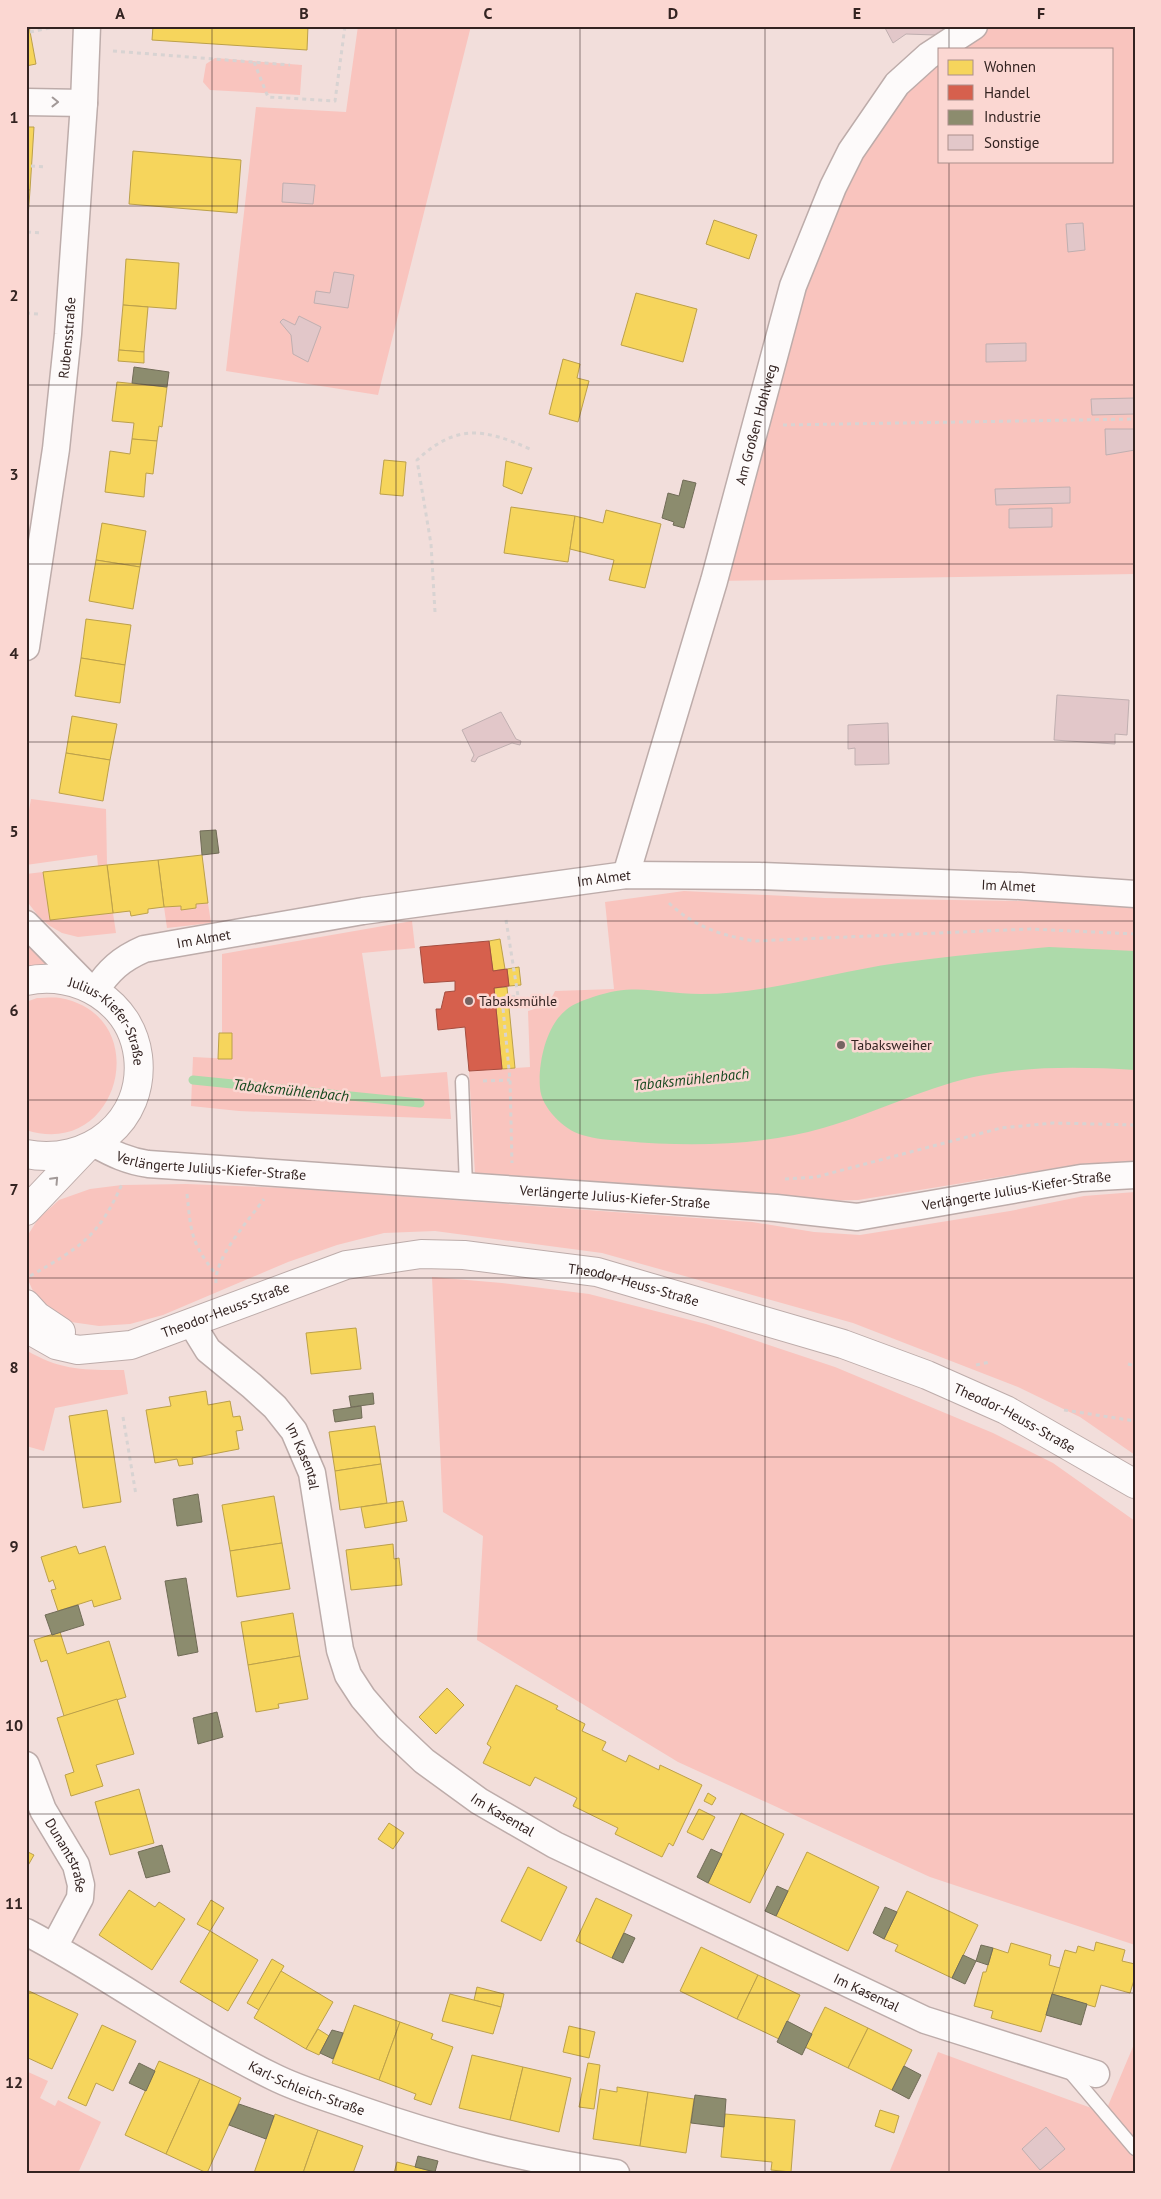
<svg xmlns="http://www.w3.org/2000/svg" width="1161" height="2199" font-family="'PT Sans',sans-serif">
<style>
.green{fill:#f9c4be;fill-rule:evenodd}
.water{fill:#addaaa}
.homes{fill:#f6d55c;stroke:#bca04a}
.shops{fill:#d6604d;stroke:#a54e40}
.industry{fill:#8c8c6e;stroke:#716c57}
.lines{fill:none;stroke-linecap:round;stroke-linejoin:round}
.stream{stroke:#addaaa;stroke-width:9}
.building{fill:#e2c7c9;stroke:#c0afb0}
.service-casing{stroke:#bdacaa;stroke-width:15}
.minor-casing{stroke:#bdacaa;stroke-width:29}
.tertiary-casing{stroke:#bdacaa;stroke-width:30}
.path{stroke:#d8d3d2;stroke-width:3;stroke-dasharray:4 4;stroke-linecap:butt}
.service{stroke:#fdfafa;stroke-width:12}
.minor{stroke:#fdfafa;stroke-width:26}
.tertiary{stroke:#fdfafa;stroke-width:28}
.oneway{stroke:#a29998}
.grid{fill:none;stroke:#332321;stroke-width:1;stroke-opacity:0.55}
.poi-dot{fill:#766462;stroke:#fbd7d2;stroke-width:2}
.labels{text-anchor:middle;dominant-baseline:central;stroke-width:5;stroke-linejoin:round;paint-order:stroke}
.street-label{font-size:14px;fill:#332321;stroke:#fbd7d2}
.poi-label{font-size:14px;fill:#332321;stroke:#fbd7d2;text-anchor:start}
.water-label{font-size:15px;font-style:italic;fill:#15491e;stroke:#fbd7d2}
.neatline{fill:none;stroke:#332321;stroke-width:2}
.grid-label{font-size:16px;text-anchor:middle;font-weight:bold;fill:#332321}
</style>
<rect width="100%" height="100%" fill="#f2dedb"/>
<g class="green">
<polygon points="358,26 471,26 378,395 226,371 256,107 346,112"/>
<path d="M974 26H1135V574L714 581C731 515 748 449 766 383 795 279 826 171 895 86 916 61 947 44 974 26ZM940 49H1112V161H940Z"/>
<polygon points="215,58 302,65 300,95 210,90 203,82 206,64"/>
<polygon points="31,799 106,809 107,865 98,866 97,855 26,865 26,827"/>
<polygon points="43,872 50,920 113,913 116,933 78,937 62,933 50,926 39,917 26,900 26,874"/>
<path d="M684 891 825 898 1089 902 1135 906V1161L1080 1164 858 1200 818 1201 475 1174 469 1071 530 1067 528 1011C541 1007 550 1003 555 991L614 989 605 902Z"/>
<polygon points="208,903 211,923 167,928 164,907 181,906 182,910 196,908 196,904"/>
<polygon points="412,921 415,948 362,953 381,1077 447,1072 451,1119 239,1111 191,1106 193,1057 232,1059 232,1033 222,1033 222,954"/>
<polygon points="26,946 32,946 50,968 26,967"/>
<path d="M37 998C44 998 53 997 60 998 156 1015 120 1161 26 1130V1002Z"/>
<polygon points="186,1184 286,1188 752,1222 814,1232 860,1235 1010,1211 1084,1196 1135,1192 1135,1455 1080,1417 1018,1387 853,1323 602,1253 435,1231 384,1233 337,1245 288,1262 163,1315 130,1324 99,1326 71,1322 48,1308 32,1289 26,1275 26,1238 38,1219 59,1200 90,1189 122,1185"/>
<polygon points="432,1277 502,1283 589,1294 706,1324 835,1367 993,1433 1053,1463 1135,1521 1135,1945 930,1877 678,1762 477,1640 483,1536 443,1512"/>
<path d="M26 1350C61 1371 85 1370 124 1370L128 1394 55 1408 44 1451 26 1446Z"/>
<polygon points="1135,2042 1135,2173 889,2173 938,2052 1105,2113"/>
<polygon points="26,2071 48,2081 40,2098 55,2106 58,2100 101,2122 78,2173 26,2173"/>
</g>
<path class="water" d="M1049 947 1135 951V1070C1084 1067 1034 1066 984 1075 928 1085 877 1113 823 1128 760 1146 688 1147 624 1141 610 1140 595 1139 582 1135 564 1130 541 1107 540 1088 538 1063 546 1026 566 1010 573 1004 584 1000 593 997 637 982 658 994 701 994 767 994 832 972 898 963 948 956 998 952 1049 947Z"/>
<g class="homes">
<polygon points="26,26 29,26 36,64 26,66"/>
<polygon points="153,26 308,26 307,50 152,40"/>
<polygon points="26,127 34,127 30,190 26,190"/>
<polygon points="133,151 241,160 237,213 129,204"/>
<polygon points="26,190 30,190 26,245"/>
<polygon points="714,220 757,235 749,259 706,244"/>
<polygon points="126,259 179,263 176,309 123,305"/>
<polygon points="636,293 697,309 683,362 621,345"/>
<polygon points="123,305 148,307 144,352 119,350"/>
<polygon points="119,350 144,352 144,363 118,361"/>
<polygon points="563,359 580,364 577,378 589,381 578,422 549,414"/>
<polygon points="117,382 167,387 162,427 159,426 157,441 132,439 134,423 112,421"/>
<polygon points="132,439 157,441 153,474 146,473 144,497 105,492 110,451 130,454"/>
<polygon points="384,460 406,462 403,496 380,494"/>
<polygon points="506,461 532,468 522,494 503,486"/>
<polygon points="511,507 575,516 568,562 504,553"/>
<polygon points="606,510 661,524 645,588 609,580 614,560 570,549 575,516 603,523"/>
<polygon points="102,523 146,531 140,567 96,560"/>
<polygon points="96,560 140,567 133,609 89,601"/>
<polygon points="86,619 131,625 125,665 81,658"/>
<polygon points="81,658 125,665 120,703 75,696"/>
<polygon points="72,716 117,724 110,760 66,753"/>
<polygon points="66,753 110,760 103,801 59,793"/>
<polygon points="202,855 208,903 196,904 196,908 181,910 181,906 164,907 158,860"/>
<polygon points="158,860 164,907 148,909 148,913 131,916 130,911 113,913 107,865"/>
<polygon points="107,865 113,913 50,920 43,872"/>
<polygon points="500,939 505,969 493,971 489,941"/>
<polygon points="519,967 521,985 509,986 507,969"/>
<polygon points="507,987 515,1068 502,1069 494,988"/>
<polygon points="219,1033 232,1033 232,1059 218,1059"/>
<polygon points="356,1328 361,1369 311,1374 306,1333"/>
<polygon points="206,1391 208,1405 230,1401 233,1417 240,1416 243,1430 236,1431 239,1449 192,1458 193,1464 179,1466 177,1459 155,1463 146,1410 171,1406 169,1397"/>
<polygon points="107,1410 121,1502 83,1508 69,1416"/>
<polygon points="375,1426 381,1464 335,1471 329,1432"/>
<polygon points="381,1464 387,1503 340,1510 335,1471"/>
<polygon points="274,1496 282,1543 230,1551 222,1505"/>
<polygon points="403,1501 407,1521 365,1528 361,1507"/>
<polygon points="282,1543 290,1589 237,1597 230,1551"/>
<polygon points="393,1544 394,1559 399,1558 402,1585 351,1590 346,1550"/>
<polygon points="76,1546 79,1554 105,1546 121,1599 94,1607 92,1600 58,1611 51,1590 56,1589 53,1580 49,1582 41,1557"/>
<polygon points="293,1613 300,1656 248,1665 241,1622"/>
<polygon points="60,1632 67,1654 109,1641 126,1697 64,1716 47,1660 41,1662 34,1640"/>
<polygon points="300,1656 308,1699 278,1704 279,1708 256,1712 248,1665"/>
<polygon points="516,1685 558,1706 556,1709 585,1724 582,1731 606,1742 602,1750 626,1762 629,1755 659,1770 660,1765 702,1785 673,1846 669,1843 662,1857 615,1834 618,1828 573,1806 577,1798 535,1777 530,1786 483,1763 491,1747 487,1744"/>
<polygon points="447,1688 464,1705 436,1734 419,1717"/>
<polygon points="117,1699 134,1754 96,1765 103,1786 71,1796 65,1775 74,1772 57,1718"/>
<polygon points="139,1789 154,1843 110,1855 95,1802"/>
<polygon points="708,1793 716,1798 712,1805 704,1801"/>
<polygon points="699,1809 715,1817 703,1840 687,1832"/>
<polygon points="741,1813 784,1834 750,1903 708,1883"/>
<polygon points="389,1823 404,1833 393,1849 378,1839"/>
<polygon points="26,1851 34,1855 26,1869"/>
<polygon points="807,1852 879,1887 848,1951 776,1916"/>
<polygon points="528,1867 567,1887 541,1941 501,1921"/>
<polygon points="129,1890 155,1907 159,1902 185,1919 152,1970 99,1935"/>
<polygon points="907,1891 978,1925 952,1978 895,1951 898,1945 884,1939"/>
<polygon points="596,1898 632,1915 612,1958 576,1941"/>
<polygon points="211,1900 224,1908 210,1931 197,1924"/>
<polygon points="210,1931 258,1960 228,2011 180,1982"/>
<polygon points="1096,1942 1125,1950 1122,1961 1135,1964 1135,1977 1130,1993 1101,1985 1095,2007 1052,1994 1065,1950 1076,1953 1078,1946 1094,1951"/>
<polygon points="1011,1943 1051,1955 1049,1965 1060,1968 1041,2032 991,2018 993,2011 974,2006 983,1972 986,1972 993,1948 1008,1953"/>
<polygon points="701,1947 758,1975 737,2019 680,1991"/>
<polygon points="272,1959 284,1966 259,2010 247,2003"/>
<polygon points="281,1971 333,2002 306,2049 254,2018"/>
<polygon points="758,1975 800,1995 779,2039 737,2019"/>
<polygon points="477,1987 504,1994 501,2007 474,2000"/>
<polygon points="29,1991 78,2014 52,2069 26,2057 26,1997"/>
<polygon points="450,1994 501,2007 493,2034 442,2021"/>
<polygon points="354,2005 400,2022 379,2080 332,2063"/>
<polygon points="825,2007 868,2028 848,2068 805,2047"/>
<polygon points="400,2022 433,2034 431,2039 453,2047 431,2105 414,2099 416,2094 379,2080"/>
<polygon points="102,2025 136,2041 113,2091 96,2083 86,2106 68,2098"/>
<polygon points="569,2026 595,2032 589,2058 563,2052"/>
<polygon points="868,2028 912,2050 892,2090 848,2068"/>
<polygon points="318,2029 329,2036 319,2055 306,2049"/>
<polygon points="472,2055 523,2067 510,2120 459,2108"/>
<polygon points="159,2061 200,2079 166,2154 125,2135"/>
<polygon points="588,2063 600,2065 594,2109 579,2107"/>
<polygon points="523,2067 571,2078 559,2132 510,2120"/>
<polygon points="200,2079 241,2098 207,2173 166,2154"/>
<polygon points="617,2087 648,2092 640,2146 593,2139 600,2089 617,2092"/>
<polygon points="648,2092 694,2099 686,2153 640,2146"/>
<polygon points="880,2110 899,2116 894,2133 875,2126"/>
<polygon points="275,2114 318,2130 303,2173 254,2173"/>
<polygon points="725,2114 795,2120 791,2172 771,2170 772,2162 721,2157"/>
<polygon points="318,2130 363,2146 353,2173 303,2173"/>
<polygon points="397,2162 435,2172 435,2173 394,2173"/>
</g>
<polygon class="shops" points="489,941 493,971 507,969 509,986 494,988 502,1069 469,1071 465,1027 438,1030 436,1009 441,1009 445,992 455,991 455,981 424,983 420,947"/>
<g class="industry">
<polygon points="134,367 169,372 167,387 132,383"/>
<polygon points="683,480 696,483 684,528 673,525 674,522 662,518 668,493 679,496"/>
<polygon points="216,830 219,853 202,855 200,831"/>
<polygon points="373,1393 374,1404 351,1407 349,1396"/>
<polygon points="361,1406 362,1418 335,1422 333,1410"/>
<polygon points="198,1494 202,1522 177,1526 173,1499"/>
<polygon points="186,1578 198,1652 178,1656 165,1581"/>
<polygon points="78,1605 84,1625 52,1635 45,1615"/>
<polygon points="217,1712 223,1737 198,1744 193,1718"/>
<polygon points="162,1845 170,1872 146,1878 138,1852"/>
<polygon points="711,1849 722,1854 708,1883 697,1877"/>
<polygon points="777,1886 788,1891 776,1916 765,1911"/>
<polygon points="885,1907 897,1912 884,1939 873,1933"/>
<polygon points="624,1933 635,1938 623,1963 612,1958"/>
<polygon points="981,1945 993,1948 988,1965 976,1961"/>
<polygon points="963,1955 976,1961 965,1984 952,1978"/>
<polygon points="1052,1994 1087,2004 1081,2025 1046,2015"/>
<polygon points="787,2021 812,2034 802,2055 777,2042"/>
<polygon points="332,2030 343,2033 333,2059 320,2053"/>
<polygon points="139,2063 155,2071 146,2091 129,2083"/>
<polygon points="904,2066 921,2075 909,2099 892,2090"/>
<polygon points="695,2095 726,2099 724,2127 691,2123"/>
<polygon points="239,2104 274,2116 266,2139 229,2125"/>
<polygon points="418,2156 438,2161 435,2172 415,2167"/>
</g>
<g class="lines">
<polyline class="stream" points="193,1080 420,1103"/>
</g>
<g class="building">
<polygon points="884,26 941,26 945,33 943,38 935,35 906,34 893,43"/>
<polygon points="283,183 315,185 313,204 282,202"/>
<polygon points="1083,223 1085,250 1068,252 1066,224"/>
<polygon points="334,272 354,275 348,308 314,303 316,291 330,293"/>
<polygon points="299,316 321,327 308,362 293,354 291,335 280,322 283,319 295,325"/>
<polygon points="1026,343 1026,361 986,362 986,344"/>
<polygon points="1135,398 1135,414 1092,415 1091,399"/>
<polygon points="1105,429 1135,429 1135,450 1106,455"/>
<polygon points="1070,487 1070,503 996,505 995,489"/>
<polygon points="1052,508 1052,527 1009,528 1009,509"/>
<polygon points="1057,695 1129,700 1127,735 1115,734 1115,744 1054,740"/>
<polygon points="501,712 516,739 521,741 520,745 512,743 478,757 475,762 471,761 474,755 462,730"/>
<polygon points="888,723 889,764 855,765 855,748 848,749 848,725"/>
<polygon points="1046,2127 1065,2149 1040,2170 1022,2149"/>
</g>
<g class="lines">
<defs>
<g id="service">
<polyline points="462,1081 466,1186"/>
<polyline points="1069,2071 1135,2149"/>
</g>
<g id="minor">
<polyline points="26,102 84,103"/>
<path id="s1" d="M26 647 56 449 68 334 84 103 87 26"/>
<path id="s2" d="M626 875 714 581 793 286 833 187 851 151 897 84 928 56 974 26"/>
<polyline points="26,924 87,986"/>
<path id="s3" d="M95 991C109 970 121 959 144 949L363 911 626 875 759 876 1020 886 1135 894"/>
<path id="s4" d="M95 1144C113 1154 128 1161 148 1164L776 1208 857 1217 1081 1178 1135 1175"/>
<path id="s5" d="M192 1324 208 1350 252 1386 275 1407 294 1431 312 1473 340 1650 348 1675 363 1698 388 1727 424 1761 479 1801 555 1845 925 2020 1096 2074"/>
<path id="s6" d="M26 1765 43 1810 76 1865 81 1885 80 1898 54 1947"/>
<path id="s7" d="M26 1932C111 1976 188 2035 274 2077 300 2090 329 2098 356 2108 444 2139 523 2159 616 2173"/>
</g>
<g id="tertiary">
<path id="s8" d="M26 981C78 970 131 1002 138 1056 146 1122 87 1166 26 1154"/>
<polyline points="26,1211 84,1150"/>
<polyline points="26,1304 37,1316 61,1332"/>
<path id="s9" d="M26 1328 56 1345 78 1350 131 1345 346 1265 421 1254 464 1255 597 1272 843 1344 927 1375 1006 1410 1135 1484"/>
</g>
</defs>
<use href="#service" class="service-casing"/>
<use href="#minor" class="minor-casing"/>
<use href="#tertiary" class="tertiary-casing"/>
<g class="path">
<polyline points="30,32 55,27"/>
<polyline points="113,51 290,65"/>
<polyline points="254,62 268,97 335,101 345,26"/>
<polyline points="31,166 47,167"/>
<polyline points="27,232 43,233"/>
<polyline points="26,313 38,314"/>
<polyline points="26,425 27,425"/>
<polyline points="783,425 1135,419"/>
<path d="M435 612 431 544 417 460C456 424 483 428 530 449"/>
<path d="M669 903C693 926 722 936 755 941L1030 929 1135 934"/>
<polyline points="506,920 518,996 502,998 510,1080 512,1163"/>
<polyline points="483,1081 510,1080"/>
<polyline points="785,1179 816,1177 1001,1128 1053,1123 1135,1125"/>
<path d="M187 1194C191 1232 191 1243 215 1273"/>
<path d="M30 1276C79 1248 98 1238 122 1184"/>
<path d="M216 1283C214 1258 249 1220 264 1199"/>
<polyline points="1128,1364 1135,1366"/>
<polyline points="976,1365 990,1362"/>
<polyline points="1064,1410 1135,1421"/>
<polyline points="123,1417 136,1495"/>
</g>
<use href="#service" class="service"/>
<use href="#minor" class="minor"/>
<use href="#tertiary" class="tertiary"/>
</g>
<defs><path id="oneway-chevron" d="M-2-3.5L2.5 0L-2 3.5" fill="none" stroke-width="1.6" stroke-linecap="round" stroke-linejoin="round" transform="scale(1.25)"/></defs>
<g class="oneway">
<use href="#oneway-chevron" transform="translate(55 102) rotate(1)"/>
<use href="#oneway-chevron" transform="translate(55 1180) rotate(-47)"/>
</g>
<path class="grid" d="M212 26V2173M396 26V2173M580 26V2173M765 26V2173M949 26V49M949 161V2173M26 206H1135M26 385H1135M26 564H1135M26 742H1135M26 921H1135M26 1100H1135M26 1278H1135M26 1457H1135M26 1636H1135M26 1814H1135M26 1993H1135"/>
<g class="poi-dot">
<circle cx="469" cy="1001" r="5"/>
<circle cx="841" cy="1045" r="5"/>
</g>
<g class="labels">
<g class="street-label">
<text stroke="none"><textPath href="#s1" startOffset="312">Rubensstraße</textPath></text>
<text stroke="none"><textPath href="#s2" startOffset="469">Am Großen Hohlweg</textPath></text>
<text stroke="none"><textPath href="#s3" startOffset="531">Im Almet</textPath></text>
<text stroke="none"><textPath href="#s3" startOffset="936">Im Almet</textPath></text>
<text stroke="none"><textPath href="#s3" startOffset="126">Im Almet</textPath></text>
<text stroke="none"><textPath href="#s8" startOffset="102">Julius-Kiefer-Straße</textPath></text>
<text stroke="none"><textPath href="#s4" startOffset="120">Verlängerte Julius-Kiefer-Straße</textPath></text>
<text stroke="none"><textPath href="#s4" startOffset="930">Verlängerte Julius-Kiefer-Straße</textPath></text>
<text stroke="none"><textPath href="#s4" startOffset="525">Verlängerte Julius-Kiefer-Straße</textPath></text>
<text stroke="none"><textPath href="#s9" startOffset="631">Theodor-Heuss-Straße</textPath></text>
<text stroke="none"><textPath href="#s9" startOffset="211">Theodor-Heuss-Straße</textPath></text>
<text stroke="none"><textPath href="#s9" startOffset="1036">Theodor-Heuss-Straße</textPath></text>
<text stroke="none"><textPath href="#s5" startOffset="176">Im Kasental</textPath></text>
<text stroke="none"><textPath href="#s5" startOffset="611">Im Kasental</textPath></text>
<text stroke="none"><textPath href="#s6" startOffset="100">Dunantstraße</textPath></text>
<text stroke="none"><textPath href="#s5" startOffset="1016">Im Kasental</textPath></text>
<text stroke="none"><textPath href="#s7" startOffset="322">Karl-Schleich-Straße</textPath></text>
</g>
<g class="poi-label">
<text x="479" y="1001">Tabaksmühle</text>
<text x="851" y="1045">Tabaksweiher</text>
</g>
<g class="water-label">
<text transform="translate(691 1079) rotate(-6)">Tabaksmühlenbach</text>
<text transform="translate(291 1090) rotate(6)">Tabaksmühlenbach</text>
</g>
</g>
<rect width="1161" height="2199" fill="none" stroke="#fbd7d2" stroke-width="55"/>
<rect x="938" y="48" width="175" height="115" fill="#fbd7d2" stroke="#ab8f8b"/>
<rect x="948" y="60" width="25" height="15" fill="#f6d55c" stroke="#ab8f8b"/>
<text x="984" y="72" font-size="15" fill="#332321">Wohnen</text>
<rect x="948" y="85" width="25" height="15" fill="#d6604d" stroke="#ab8f8b"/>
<text x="984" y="98" font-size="15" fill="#332321">Handel</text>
<rect x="948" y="110" width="25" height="15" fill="#8c8c6e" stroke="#ab8f8b"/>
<text x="984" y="122" font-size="15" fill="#332321">Industrie</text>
<rect x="948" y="135" width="25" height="15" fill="#e2c7c9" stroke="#ab8f8b"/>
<text x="984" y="148" font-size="15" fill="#332321">Sonstige</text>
<rect x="28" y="28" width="1106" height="2144" class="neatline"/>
<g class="grid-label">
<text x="120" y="19">A</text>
<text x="304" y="19">B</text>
<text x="488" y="19">C</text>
<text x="673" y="19">D</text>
<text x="857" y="19">E</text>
<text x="1041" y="19">F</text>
<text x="14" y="123">1</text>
<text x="14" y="301">2</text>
<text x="14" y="480">3</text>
<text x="14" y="659">4</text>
<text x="14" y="837">5</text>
<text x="14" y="1016">6</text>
<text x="14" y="1195">7</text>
<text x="14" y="1373">8</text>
<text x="14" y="1552">9</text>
<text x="14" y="1731">10</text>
<text x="14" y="1909">11</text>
<text x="14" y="2088">12</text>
</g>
</svg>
